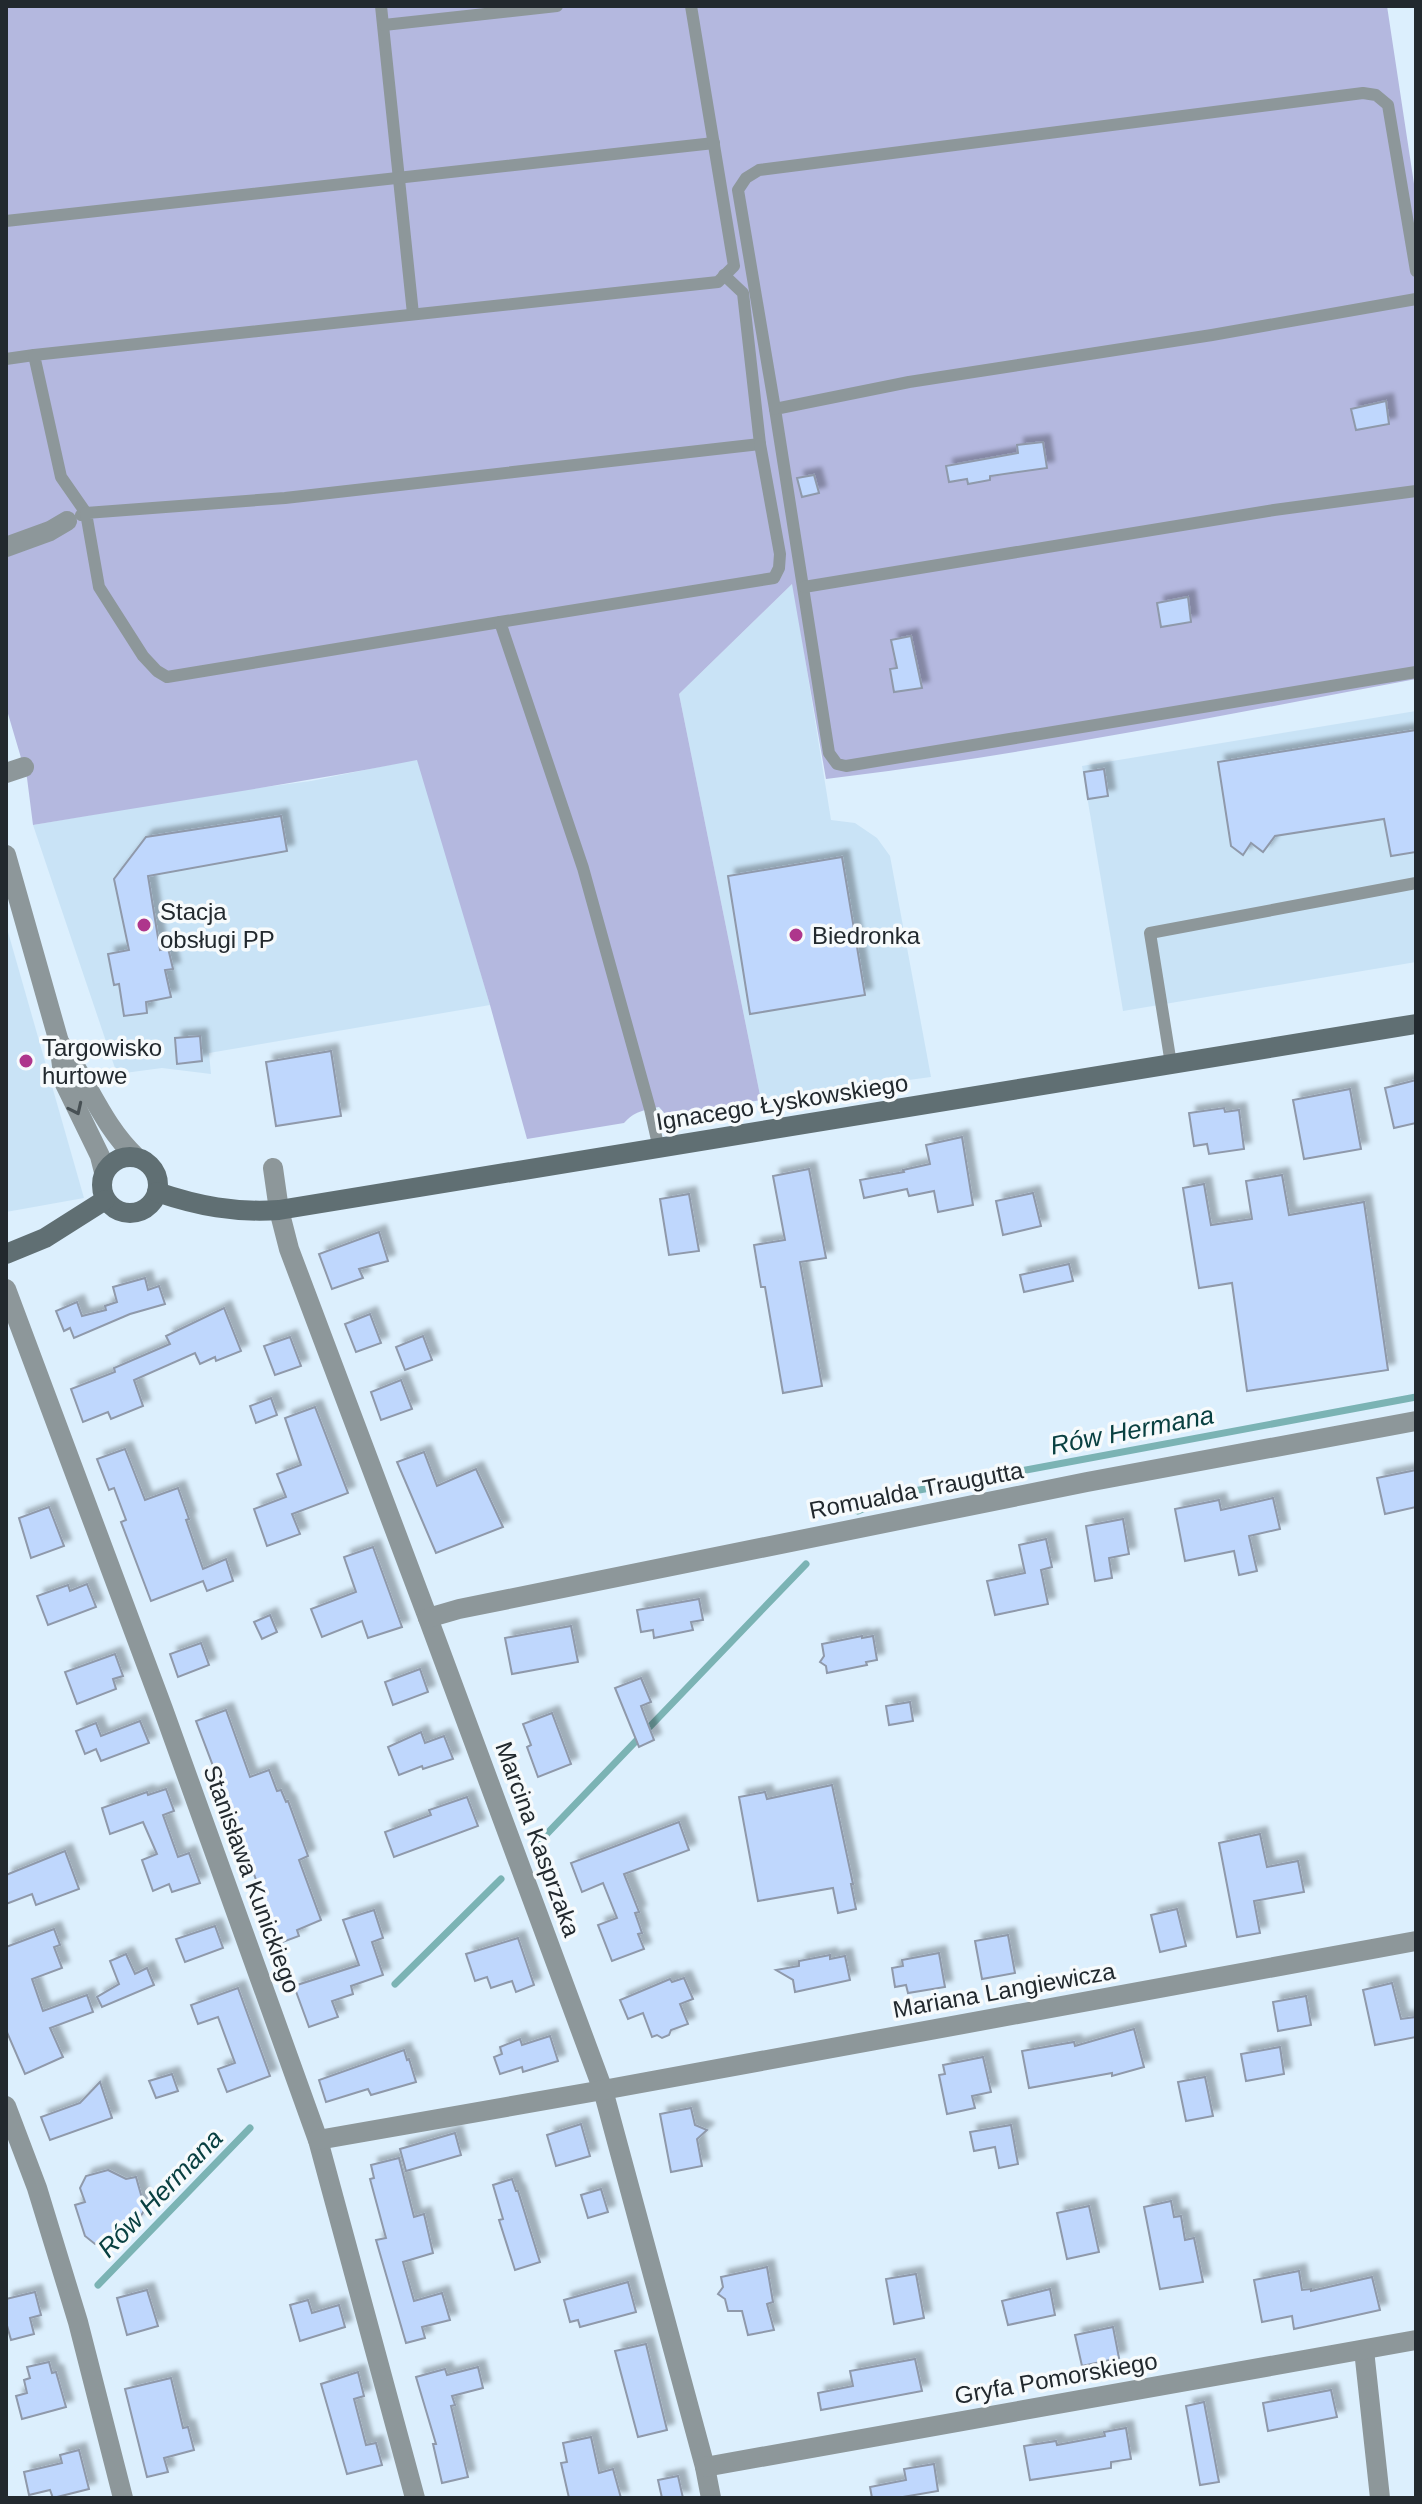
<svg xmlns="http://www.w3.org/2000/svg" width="1422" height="2504" font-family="Arial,sans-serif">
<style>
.built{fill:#c9e3f6}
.green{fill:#b4b8df}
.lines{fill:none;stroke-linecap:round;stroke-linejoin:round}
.stream{stroke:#7bb3b4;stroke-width:7}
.building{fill:#bfd7fd;stroke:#8f99aa;stroke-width:2;filter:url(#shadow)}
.lane{stroke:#8d979a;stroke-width:12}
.street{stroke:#8d979a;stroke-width:20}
.secondary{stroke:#606f73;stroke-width:20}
.oneway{stroke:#475054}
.poi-dot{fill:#ae368c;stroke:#f6fafc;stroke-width:3}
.labels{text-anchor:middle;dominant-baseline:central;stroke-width:7;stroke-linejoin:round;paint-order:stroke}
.poi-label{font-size:24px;fill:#22292e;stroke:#f6fafc;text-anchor:start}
.street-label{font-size:24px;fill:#22292e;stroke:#f6fafc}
.water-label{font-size:26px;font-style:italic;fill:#094041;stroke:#f6fafc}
</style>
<defs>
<filter id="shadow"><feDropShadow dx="7" dy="-7" stdDeviation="2" flood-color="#0004"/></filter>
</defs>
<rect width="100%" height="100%" fill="#dceffd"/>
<g class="built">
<polygon points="793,583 831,820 855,823 877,838 890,856 931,1077 761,1100 679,694"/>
<polygon points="1416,711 1416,962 1123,1011 1082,766"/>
<polygon points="418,759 490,1005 209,1053 211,1074 162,1068 117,1074 33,825 212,794 311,781"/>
<polygon points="6,925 84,1198 6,1212"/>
</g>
<path class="green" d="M6 6H1387L1416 197V679C1220 716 1024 755 826 779L792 584 679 694 761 1100 667 1116 659 1107C644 1110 635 1111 624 1123L527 1139 490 1005 417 760C290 785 161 803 33 825L27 778 6 707Z"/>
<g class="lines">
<g class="stream">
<polyline points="858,1511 898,1494 1416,1397"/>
<polyline points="539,1842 806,1564"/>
<polyline points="395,1984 501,1879"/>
<polyline points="98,2285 250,2128"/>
</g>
</g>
<g class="building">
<polygon points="1386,401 1389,424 1356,430 1351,409"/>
<polygon points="1043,442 1047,468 990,476 990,480 968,484 967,479 949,482 946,466 1018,453 1017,445"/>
<polygon points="814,475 819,493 802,497 797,478"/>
<polygon points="1188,597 1191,622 1161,627 1157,603"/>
<polygon points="911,636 922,688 894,692 890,669 897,668 891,640"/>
<polygon points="1416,730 1416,852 1391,856 1384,819 1275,836 1263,852 1251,843 1243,855 1231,846 1218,762"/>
<polygon points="1104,769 1108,796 1088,799 1084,772"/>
<polygon points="281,816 287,851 148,876 160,950 168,948 173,969 165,970 171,997 146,1002 147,1013 124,1016 119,984 114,985 108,954 129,950 114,879 146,837"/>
<polygon points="842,857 865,995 750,1014 728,876"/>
<polygon points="200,1036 202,1061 177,1064 175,1038"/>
<polygon points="331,1051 341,1116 276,1126 266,1062"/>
<polygon points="1416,1080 1416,1123 1394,1128 1385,1088"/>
<polygon points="1350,1089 1361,1149 1304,1159 1293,1100"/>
<polygon points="1224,1108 1225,1112 1239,1110 1244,1149 1209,1154 1207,1144 1194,1146 1189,1113"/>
<polygon points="962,1137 973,1205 938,1212 934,1191 909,1196 907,1189 864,1198 860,1180 904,1172 903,1170 930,1164 926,1145"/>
<polygon points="809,1169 826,1258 800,1262 822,1386 783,1393 765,1287 761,1287 754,1245 785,1240 773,1176"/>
<polygon points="1282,1175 1289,1215 1364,1202 1388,1370 1247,1391 1232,1283 1199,1288 1183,1188 1204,1184 1211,1225 1252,1219 1246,1181"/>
<polygon points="1033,1193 1041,1226 1003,1235 996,1201"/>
<polygon points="689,1194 699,1251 669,1255 660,1199"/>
<polygon points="379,1232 388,1261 359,1269 363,1278 332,1289 319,1254"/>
<polygon points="1069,1264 1073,1281 1024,1292 1020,1275"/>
<polygon points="145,1278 148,1290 159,1286 165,1304 130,1314 74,1338 70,1328 64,1331 56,1311 77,1302 82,1316 106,1310 105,1306 117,1302 113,1287"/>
<polygon points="224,1308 241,1351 216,1361 215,1357 200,1364 195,1353 134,1380 143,1406 111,1419 108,1412 83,1422 71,1389 115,1372 114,1368 170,1344 166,1336"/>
<polygon points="370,1314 381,1343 356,1352 345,1324"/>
<polygon points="423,1336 432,1360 405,1370 396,1347"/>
<polygon points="290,1337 301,1366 275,1375 264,1346"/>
<polygon points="401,1380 412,1409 381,1420 371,1392"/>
<polygon points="271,1398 277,1415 256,1423 250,1406"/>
<polygon points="315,1407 348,1493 292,1514 300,1534 267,1546 254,1509 286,1497 277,1474 301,1465 285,1418"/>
<polygon points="125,1449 145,1500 178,1488 189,1519 186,1520 203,1569 226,1559 233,1581 207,1591 203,1581 151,1601 121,1522 126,1520 114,1488 109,1490 97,1459"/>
<polygon points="424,1452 437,1486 476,1469 503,1527 436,1553 397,1462"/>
<polygon points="1416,1470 1416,1507 1385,1514 1377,1478"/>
<polygon points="1273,1498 1280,1529 1249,1536 1257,1571 1239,1575 1234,1551 1185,1561 1175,1509 1219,1500 1221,1510"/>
<polygon points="49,1507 64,1546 31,1558 19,1518"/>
<polygon points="1123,1519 1129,1554 1109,1558 1112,1578 1095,1581 1086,1526"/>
<polygon points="1046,1539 1052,1567 1041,1570 1048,1604 995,1615 987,1581 1025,1573 1019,1545"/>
<polygon points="373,1547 402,1627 368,1638 362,1621 322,1637 311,1609 356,1592 344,1557"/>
<polygon points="87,1584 96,1607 48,1625 37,1596 68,1585 70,1591"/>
<polygon points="699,1599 703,1620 691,1622 693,1630 654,1638 653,1630 641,1632 637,1610"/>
<polygon points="270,1615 277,1632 262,1639 254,1622"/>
<polygon points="571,1626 578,1662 512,1674 505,1638"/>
<polygon points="862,1636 862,1638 873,1636 877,1660 866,1662 867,1665 827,1673 826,1666 820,1662 824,1656 822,1644"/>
<polygon points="201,1643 209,1665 178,1677 170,1654"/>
<polygon points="115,1654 123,1676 113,1679 116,1689 77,1704 65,1672"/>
<polygon points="420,1669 428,1692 393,1705 385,1682"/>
<polygon points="641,1678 651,1702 641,1706 654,1740 639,1747 615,1688"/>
<polygon points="910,1702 913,1721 889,1725 886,1706"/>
<polygon points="226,1710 250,1777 269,1770 277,1791 281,1790 286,1802 288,1801 308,1856 299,1860 321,1920 297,1930 299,1936 280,1943 196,1721"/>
<polygon points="552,1713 571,1764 538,1777 527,1747 531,1745 523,1724"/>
<polygon points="140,1721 149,1743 101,1761 96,1749 85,1754 76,1731 96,1723 101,1736"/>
<polygon points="421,1732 425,1743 444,1736 453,1759 423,1769 422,1766 399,1775 388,1747"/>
<polygon points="832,1785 853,1884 851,1884 856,1909 838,1913 833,1888 758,1901 739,1797 765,1792 767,1799"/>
<polygon points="166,1789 174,1811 163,1815 178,1857 189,1853 200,1883 172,1892 169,1884 153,1891 142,1860 157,1854 143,1822 110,1834 102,1808 147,1792 148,1795"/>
<polygon points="467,1797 478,1826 394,1857 385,1832 431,1815 429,1810"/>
<polygon points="679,1822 689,1850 624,1874 639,1912 635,1913 642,1933 638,1934 644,1949 612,1961 598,1925 617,1918 603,1883 582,1892 571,1863"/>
<polygon points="1260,1834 1267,1867 1298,1861 1304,1892 1254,1901 1260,1933 1237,1937 1219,1843"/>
<polygon points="65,1851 79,1889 36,1905 32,1894 6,1904 6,1875"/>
<polygon points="1177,1909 1186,1946 1160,1952 1151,1915"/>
<polygon points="374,1910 383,1938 372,1942 383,1975 351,1986 353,1994 332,2001 338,2017 309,2027 294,1986 359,1965 343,1920"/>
<polygon points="215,1926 223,1948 185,1962 176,1939"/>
<polygon points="54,1929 60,1945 54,1947 62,1968 32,1979 43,2011 87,1995 93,2012 50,2028 63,2057 25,2074 6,2030 6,1947"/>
<polygon points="1008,1935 1015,1973 982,1979 975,1941"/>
<polygon points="518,1938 534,1985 516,1992 512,1981 491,1988 487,1977 475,1981 466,1954"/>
<polygon points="939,1953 945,1987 908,1993 906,1985 895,1987 892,1968 903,1966 902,1960"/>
<polygon points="126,1954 135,1974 147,1968 154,1985 102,2007 97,1997 119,1984 110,1961"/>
<polygon points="830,1955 830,1959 845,1956 850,1980 795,1992 793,1980 776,1970 799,1966 799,1961"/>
<polygon points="684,1978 693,1999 680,2004 688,2024 671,2030 669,2035 662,2038 657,2035 652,2037 643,2013 628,2019 620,2000 670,1979 672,1982"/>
<polygon points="1392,1983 1401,2019 1416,2017 1416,2037 1375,2045 1363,1990"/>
<polygon points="238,1988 270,2076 227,2092 218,2069 235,2063 218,2017 198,2024 191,2005"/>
<polygon points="1306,1996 1311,2025 1278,2031 1273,2002"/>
<polygon points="1134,2029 1144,2067 1112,2076 1112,2073 1029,2088 1022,2051 1074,2042 1075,2046"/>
<polygon points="550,2036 558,2061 523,2072 522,2067 500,2074 494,2057 502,2054 500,2047 520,2039 522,2045"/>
<polygon points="1280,2047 1284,2074 1246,2081 1241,2054"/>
<polygon points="404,2050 407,2060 409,2059 416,2082 371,2095 368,2089 326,2102 319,2080"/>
<polygon points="983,2057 991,2092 972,2096 975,2108 947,2114 939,2075 945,2074 943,2065"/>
<polygon points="172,2074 178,2091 156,2098 149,2081"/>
<polygon points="1205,2077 1213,2116 1186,2121 1178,2082"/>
<polygon points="100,2082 112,2118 50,2140 41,2117 80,2103"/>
<polygon points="691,2108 695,2125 707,2130 697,2139 702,2166 671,2172 660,2114"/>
<polygon points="581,2124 590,2156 556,2166 547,2135"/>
<polygon points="1011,2125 1018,2164 999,2168 995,2147 974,2151 970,2132"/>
<polygon points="455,2133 461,2155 406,2171 400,2149"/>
<polygon points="399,2158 414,2217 424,2214 433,2253 403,2262 414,2301 442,2293 450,2320 422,2327 425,2338 406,2343 376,2240 386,2238 370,2179 374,2178 371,2165"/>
<polygon points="108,2170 126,2179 136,2177 145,2209 139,2219 126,2224 128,2233 95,2244 85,2236 75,2205 85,2202 80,2188 86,2176"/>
<polygon points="512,2179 516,2191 518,2191 540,2262 515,2270 499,2220 503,2219 493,2185"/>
<polygon points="601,2189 608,2212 588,2218 581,2195"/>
<polygon points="1171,2201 1174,2217 1181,2216 1185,2240 1194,2238 1203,2282 1160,2289 1144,2207"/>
<polygon points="1089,2206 1099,2252 1067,2259 1057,2213"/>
<polygon points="767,2267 773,2302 767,2304 774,2330 748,2335 742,2311 728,2311 725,2299 718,2294 723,2287 721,2277"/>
<polygon points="1299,2271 1302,2290 1311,2289 1311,2291 1372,2277 1380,2310 1294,2329 1292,2316 1262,2322 1254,2280"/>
<polygon points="916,2274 924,2318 894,2324 886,2279"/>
<polygon points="628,2282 636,2312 580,2327 578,2320 570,2322 564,2300"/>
<polygon points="1050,2289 1055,2315 1008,2325 1002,2301"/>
<polygon points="147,2290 158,2326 127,2335 117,2298"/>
<polygon points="35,2292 41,2315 30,2318 34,2334 11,2340 6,2322 6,2299"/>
<polygon points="308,2300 312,2313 339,2305 345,2327 300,2341 290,2305"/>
<polygon points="1113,2327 1119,2358 1082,2366 1075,2335"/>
<polygon points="646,2344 667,2430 638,2437 615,2351"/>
<polygon points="915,2359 922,2391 821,2410 818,2393 853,2386 850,2371"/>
<polygon points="49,2362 52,2373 56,2372 66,2407 22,2419 16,2396 27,2393 24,2380 30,2378 27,2367"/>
<polygon points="478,2367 483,2388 452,2396 455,2405 451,2406 468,2477 442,2483 433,2444 436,2444 416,2377 445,2369 447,2375"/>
<polygon points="358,2372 364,2396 354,2399 366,2445 376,2443 382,2465 347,2474 321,2384"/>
<polygon points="171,2378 183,2428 188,2427 194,2450 164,2458 168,2472 147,2477 125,2389"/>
<polygon points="1331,2390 1337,2417 1268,2431 1263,2403"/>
<polygon points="1204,2402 1219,2482 1200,2485 1186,2406"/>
<polygon points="1126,2428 1131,2459 1111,2462 1111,2468 1030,2480 1024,2446 1056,2441 1057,2445 1105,2436 1104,2432"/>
<polygon points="591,2437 599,2473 613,2469 621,2498 569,2498 561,2463 567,2462 563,2443"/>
<polygon points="79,2450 89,2489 53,2498 50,2490 29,2495 24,2472 62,2463 60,2455"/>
<polygon points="934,2464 938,2491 897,2498 872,2498 870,2487 906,2480 904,2469"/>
<polygon points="678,2476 683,2498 662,2498 658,2480"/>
</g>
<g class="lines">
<g class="lane">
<polyline points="381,6 413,314"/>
<polyline points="384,25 557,6"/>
<polyline points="6,221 714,143"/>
<polyline points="1416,299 1212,335 909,382 775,409 829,753 837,764 846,766 1416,672"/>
<polyline points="6,359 34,355"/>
<polyline points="775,409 738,190 746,178 759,170 1363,93 1376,95 1388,105 1416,271"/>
<polyline points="81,515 86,513 61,477 34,355 718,282 734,266 691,6"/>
<polyline points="804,587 1274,510 1416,491"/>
<polyline points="500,622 167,677 157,671 143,656 99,587 86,513 285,498 760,444 743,293 724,275"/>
<polyline points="1171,1064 1150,933 1416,883"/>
<polyline points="659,1149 650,1109 583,868 500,622 774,578 779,568 780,554 760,444"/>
</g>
<g class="street">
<polyline points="6,547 50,531 67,521"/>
<polyline points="6,773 24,767"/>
<polyline points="6,855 59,1042 64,1082 100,1156 104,1172"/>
<path d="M59 1042C87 1079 101 1124 136 1157"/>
<polyline points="273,1168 279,1210 289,1249 428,1618 603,2090 705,2467 711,2498"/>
<polyline points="6,1289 163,1709 318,2140 415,2498"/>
<polyline points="428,1618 459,1609 1087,1482 1416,1421"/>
<polyline points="6,2106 37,2188 78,2322 123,2498"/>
<polyline points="318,2140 603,2090 1416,1941"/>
<polyline points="1364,2350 1380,2498"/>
<polyline points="705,2467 1416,2340"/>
</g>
<g class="secondary">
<circle cx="130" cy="1185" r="28"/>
<path d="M157 1192C198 1206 235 1213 279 1210L1416 1024"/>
<polyline points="6,1254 45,1238 105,1200"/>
</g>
</g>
<defs><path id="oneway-chevron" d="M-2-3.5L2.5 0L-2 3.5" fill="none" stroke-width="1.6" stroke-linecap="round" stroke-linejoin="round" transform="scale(2)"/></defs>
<use class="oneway" href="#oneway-chevron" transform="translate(76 1109) rotate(65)"/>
<g class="poi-dot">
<circle cx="144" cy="925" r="8"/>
<circle cx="796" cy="935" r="8"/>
<circle cx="26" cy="1061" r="8"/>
</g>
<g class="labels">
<g class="poi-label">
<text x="160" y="911">Stacja<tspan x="160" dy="28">obsługi PP</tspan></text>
<text x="812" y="935">Biedronka</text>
<text x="42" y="1047">Targowisko<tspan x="42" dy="28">hurtowe</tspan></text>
</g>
<g class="street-label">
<text transform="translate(782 1102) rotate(-9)">Ignacego Łyskowskiego</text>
<text transform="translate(916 1490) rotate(-11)">Romualda Traugutta</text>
<text transform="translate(538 1839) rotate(70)">Marcina Kasprzaka</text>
<text transform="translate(252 1879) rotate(70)">Stanisława Kunickiego</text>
<text transform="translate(1004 1990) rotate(-10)">Mariana Langiewicza</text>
<text transform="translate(1056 2378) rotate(-10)">Gryfa Pomorskiego</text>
</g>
<g class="water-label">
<text transform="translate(1132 1430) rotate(-11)">Rów Hermana</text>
<text transform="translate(160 2193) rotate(-46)">Rów Hermana</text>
</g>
</g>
<rect width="1422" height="2504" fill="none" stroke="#22292e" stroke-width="16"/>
</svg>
